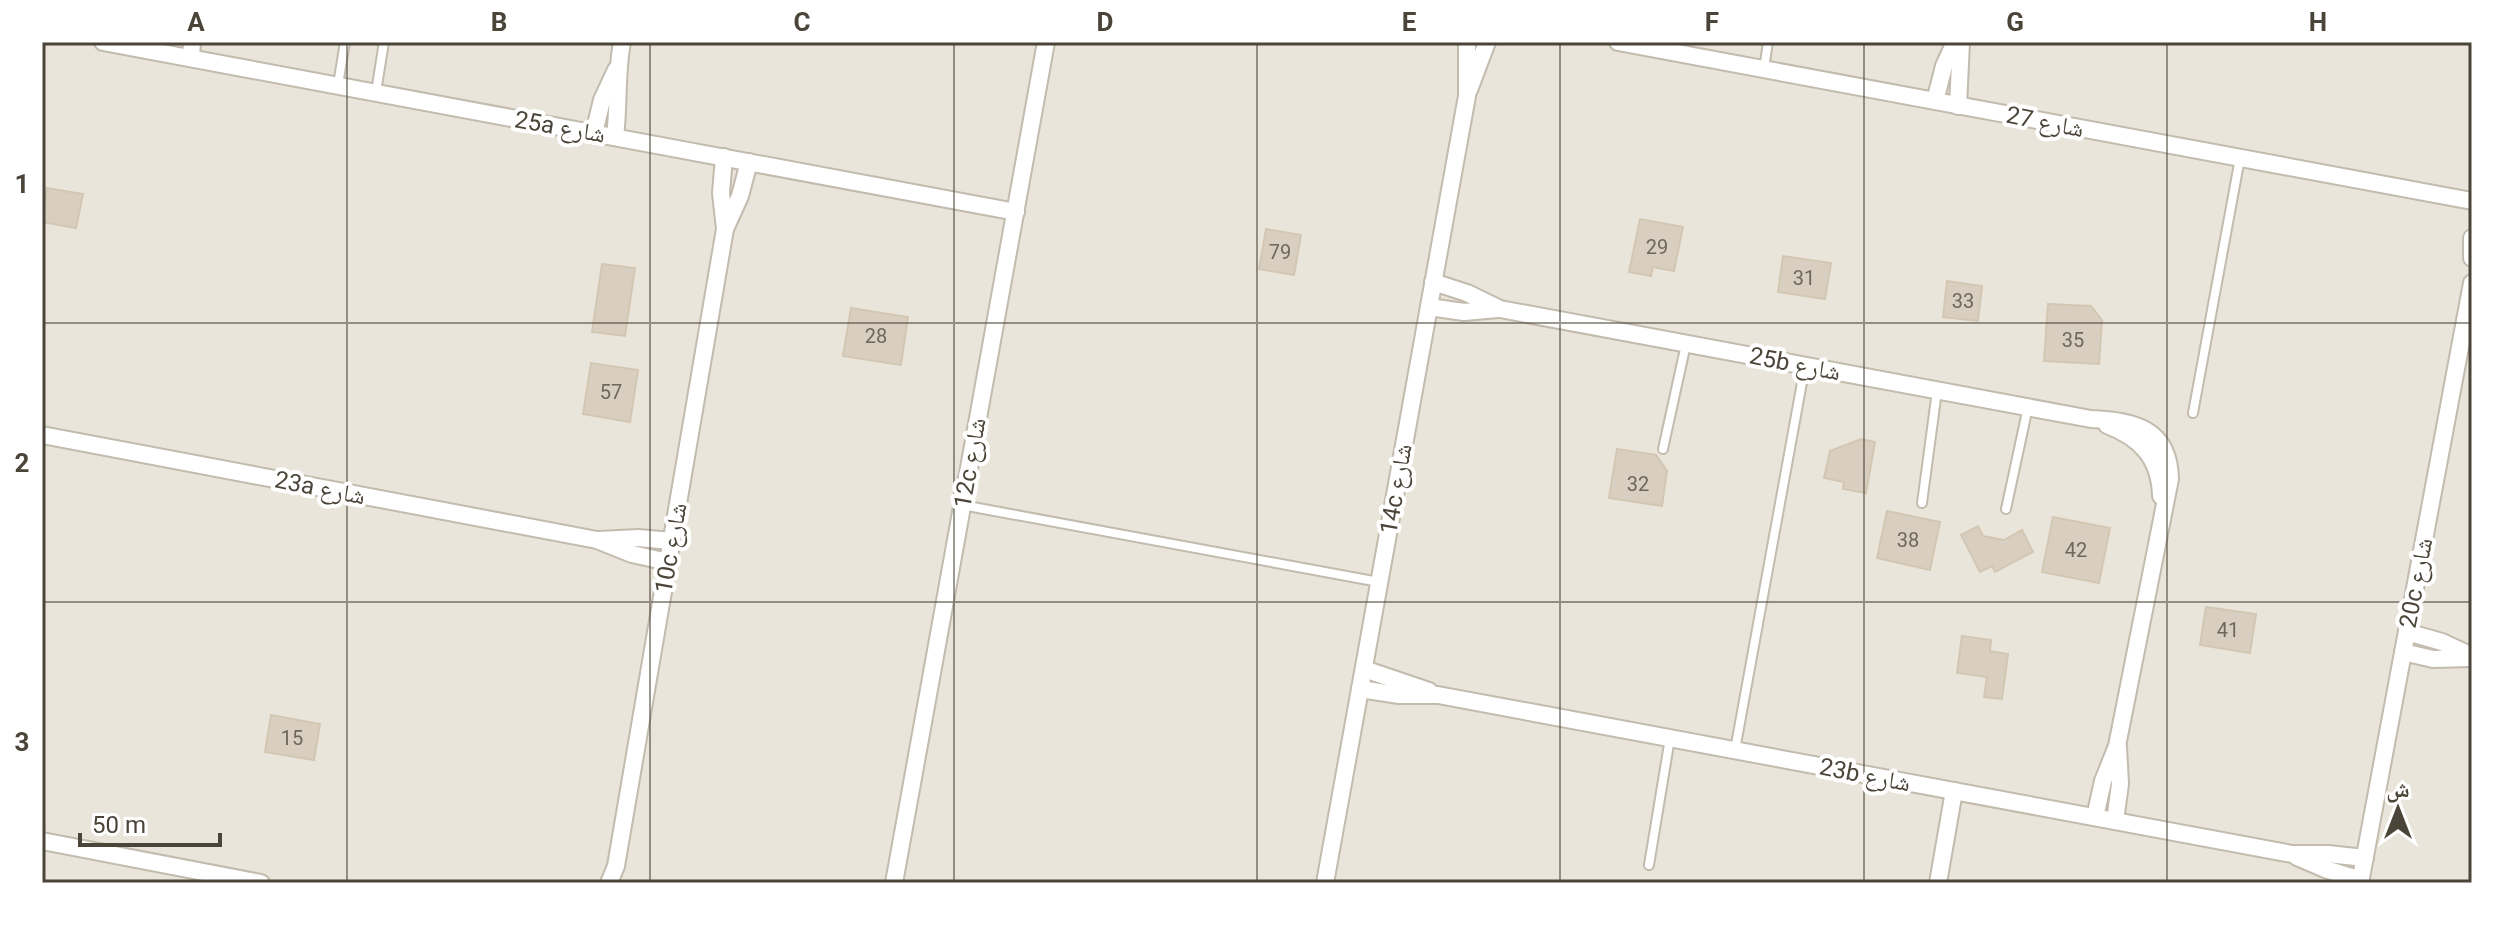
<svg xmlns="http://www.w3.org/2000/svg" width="2514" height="925" font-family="Roboto,'Noto Naskh Arabic',sans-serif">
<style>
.residential{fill:#eae5da}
.building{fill:#d8cfc1;stroke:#d3c7b4;stroke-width:2}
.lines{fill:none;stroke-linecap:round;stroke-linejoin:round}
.service-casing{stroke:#c2bbae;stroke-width:12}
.minor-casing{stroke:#c2bbae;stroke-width:20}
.service{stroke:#fff;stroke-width:8}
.minor{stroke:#fff;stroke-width:16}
.grid{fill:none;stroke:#4b4439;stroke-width:2;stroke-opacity:0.55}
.labels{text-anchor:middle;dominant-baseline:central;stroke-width:8;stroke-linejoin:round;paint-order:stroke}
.number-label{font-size:20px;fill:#6e675b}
.street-label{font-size:24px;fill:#4b4439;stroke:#fff}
.neatline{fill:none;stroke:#4b4439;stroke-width:3}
.grid-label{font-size:26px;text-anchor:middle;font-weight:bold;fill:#4b4439}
</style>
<rect width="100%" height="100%" fill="#f6f3ec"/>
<rect class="residential" x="42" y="42" width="2430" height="841"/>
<g class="building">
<polygon points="47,188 83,194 76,228 42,222"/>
<polygon points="1640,219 1683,227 1674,271 1653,267 1651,276 1629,272"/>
<polygon points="1266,229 1301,235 1294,275 1259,269"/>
<polygon points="1783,256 1831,263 1825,299 1778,292"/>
<polygon points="602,264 635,268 625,336 592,332"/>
<polygon points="1947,281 1982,286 1978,321 1943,317"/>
<polygon points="2048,304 2091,306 2102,320 2099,364 2044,361"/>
<polygon points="851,308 908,317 901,365 843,356"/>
<polygon points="591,363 638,370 630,422 583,414"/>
<polygon points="1861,439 1875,442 1866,493 1843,489 1844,482 1824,478 1830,451"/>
<polygon points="1617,449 1656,455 1667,471 1662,506 1609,498"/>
<polygon points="1887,511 1940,522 1930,570 1877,558"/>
<polygon points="2053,517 2110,528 2099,583 2042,572"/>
<polygon points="1978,526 1983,536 2004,540 2022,530 2033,552 1995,572 1992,566 1980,572 1961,535"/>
<polygon points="2206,607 2256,614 2250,653 2200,645"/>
<polygon points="1962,636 1991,640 1990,651 2008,654 2002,699 1984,697 1987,677 1957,673"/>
<polygon points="271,715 320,724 314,760 265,752"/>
</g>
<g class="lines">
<defs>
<g id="service">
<polyline points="1764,69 1768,42"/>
<polyline points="338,85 345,42"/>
<polyline points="376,92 384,42"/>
<polyline points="2193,413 2240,158"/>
<polyline points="1663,449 1686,344"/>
<polyline points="1922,503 1937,391"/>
<polyline points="962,505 1379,582"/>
<polyline points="2006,509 2028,407"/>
<polyline points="1735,750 1805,366"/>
<polyline points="1649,865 1670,738"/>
</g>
<g id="minor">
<polyline points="103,42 1016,212"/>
<polyline points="1618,42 2472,201"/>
<polyline points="191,58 192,42"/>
<polyline points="1469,90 1487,42"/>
<polyline points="1935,101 1944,66 1955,42"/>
<polyline points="1958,106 1961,42"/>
<polyline points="594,133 602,100 616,70"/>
<path d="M615 137C619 105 616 74 622 42"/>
<polyline points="724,157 721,193 725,229"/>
<polyline points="2472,238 2472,258"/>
<path d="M1433 282 1467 293 1500 309 2091 419C2134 421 2169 428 2170 479L2117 746 2103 781 2095 817"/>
<polyline points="1429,307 1464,312 1498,309"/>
<path d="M2107 425C2141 438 2160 458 2161 496"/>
<polyline points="42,435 597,540 632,554 668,562"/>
<polyline points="599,540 638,538 672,541"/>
<polyline points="2407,632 2442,642 2472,656"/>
<polyline points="2403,652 2433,659 2472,658"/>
<polyline points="1364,669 1429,691"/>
<polyline points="1360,689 1399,695 1438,695 2292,854 2328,854 2365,858"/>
<polyline points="2115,821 2120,784 2118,747"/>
<polyline points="42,841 261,883"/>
<polyline points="2297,857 2325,869 2361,880"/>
<polyline points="609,883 616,866 725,229 740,196 749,162"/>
<polyline points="894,883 1046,42"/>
<polyline points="1325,883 1467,96 1467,42"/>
<polyline points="1938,883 1954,791"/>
<polyline points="2360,883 2472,283"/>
</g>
</defs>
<use href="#service" class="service-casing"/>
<use href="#minor" class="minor-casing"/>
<use href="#service" class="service"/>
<use href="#minor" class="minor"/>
</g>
<path class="grid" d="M347 42V883M650 42V883M954 42V883M1257 42V883M1560 42V883M1864 42V883M2167 42V883M42 323H2472M42 602H2472"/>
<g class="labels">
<g class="number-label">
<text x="1657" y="247">29</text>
<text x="1280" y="252">79</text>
<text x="1804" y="278">31</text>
<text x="1963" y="301">33</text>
<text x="876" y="336">28</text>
<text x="2073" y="340">35</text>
<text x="611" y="392">57</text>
<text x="1638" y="484">32</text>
<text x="1908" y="540">38</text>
<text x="2076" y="550">42</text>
<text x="2228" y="630">41</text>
<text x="292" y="738">15</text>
</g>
<g class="street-label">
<text transform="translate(2045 122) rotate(11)">شارع 27</text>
<text transform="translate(560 127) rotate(10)">25a شارع</text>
<text transform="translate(1795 364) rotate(11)">25b شارع</text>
<text transform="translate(970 463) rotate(-80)">12c شارع</text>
<text transform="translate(320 488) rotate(11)">23a شارع</text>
<text transform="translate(1396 489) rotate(-80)">14c شارع</text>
<text transform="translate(671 548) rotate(-80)">10c شارع</text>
<text transform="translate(2416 583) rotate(-79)">20c شارع</text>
<text transform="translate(1865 775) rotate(11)">23b شارع</text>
</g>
</g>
<rect width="2514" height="925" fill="none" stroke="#ffffff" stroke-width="88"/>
<g transform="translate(2398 809)" stroke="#ffffff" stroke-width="6" paint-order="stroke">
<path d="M0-6L14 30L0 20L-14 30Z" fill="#4b4439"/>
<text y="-12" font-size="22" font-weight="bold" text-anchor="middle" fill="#4b4439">ش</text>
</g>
<path d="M80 833v12h140v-12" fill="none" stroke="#4b4439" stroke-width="4"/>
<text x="92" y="833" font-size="24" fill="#4b4439" stroke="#ffffff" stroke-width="6" paint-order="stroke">50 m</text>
<rect x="44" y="44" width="2426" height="837" class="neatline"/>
<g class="grid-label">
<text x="196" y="31">A</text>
<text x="499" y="31">B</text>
<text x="802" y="31">C</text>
<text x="1105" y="31">D</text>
<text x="1409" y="31">E</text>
<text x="1712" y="31">F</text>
<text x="2015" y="31">G</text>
<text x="2318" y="31">H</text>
<text x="22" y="193">1</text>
<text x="22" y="472">2</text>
<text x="22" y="751">3</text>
</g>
</svg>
